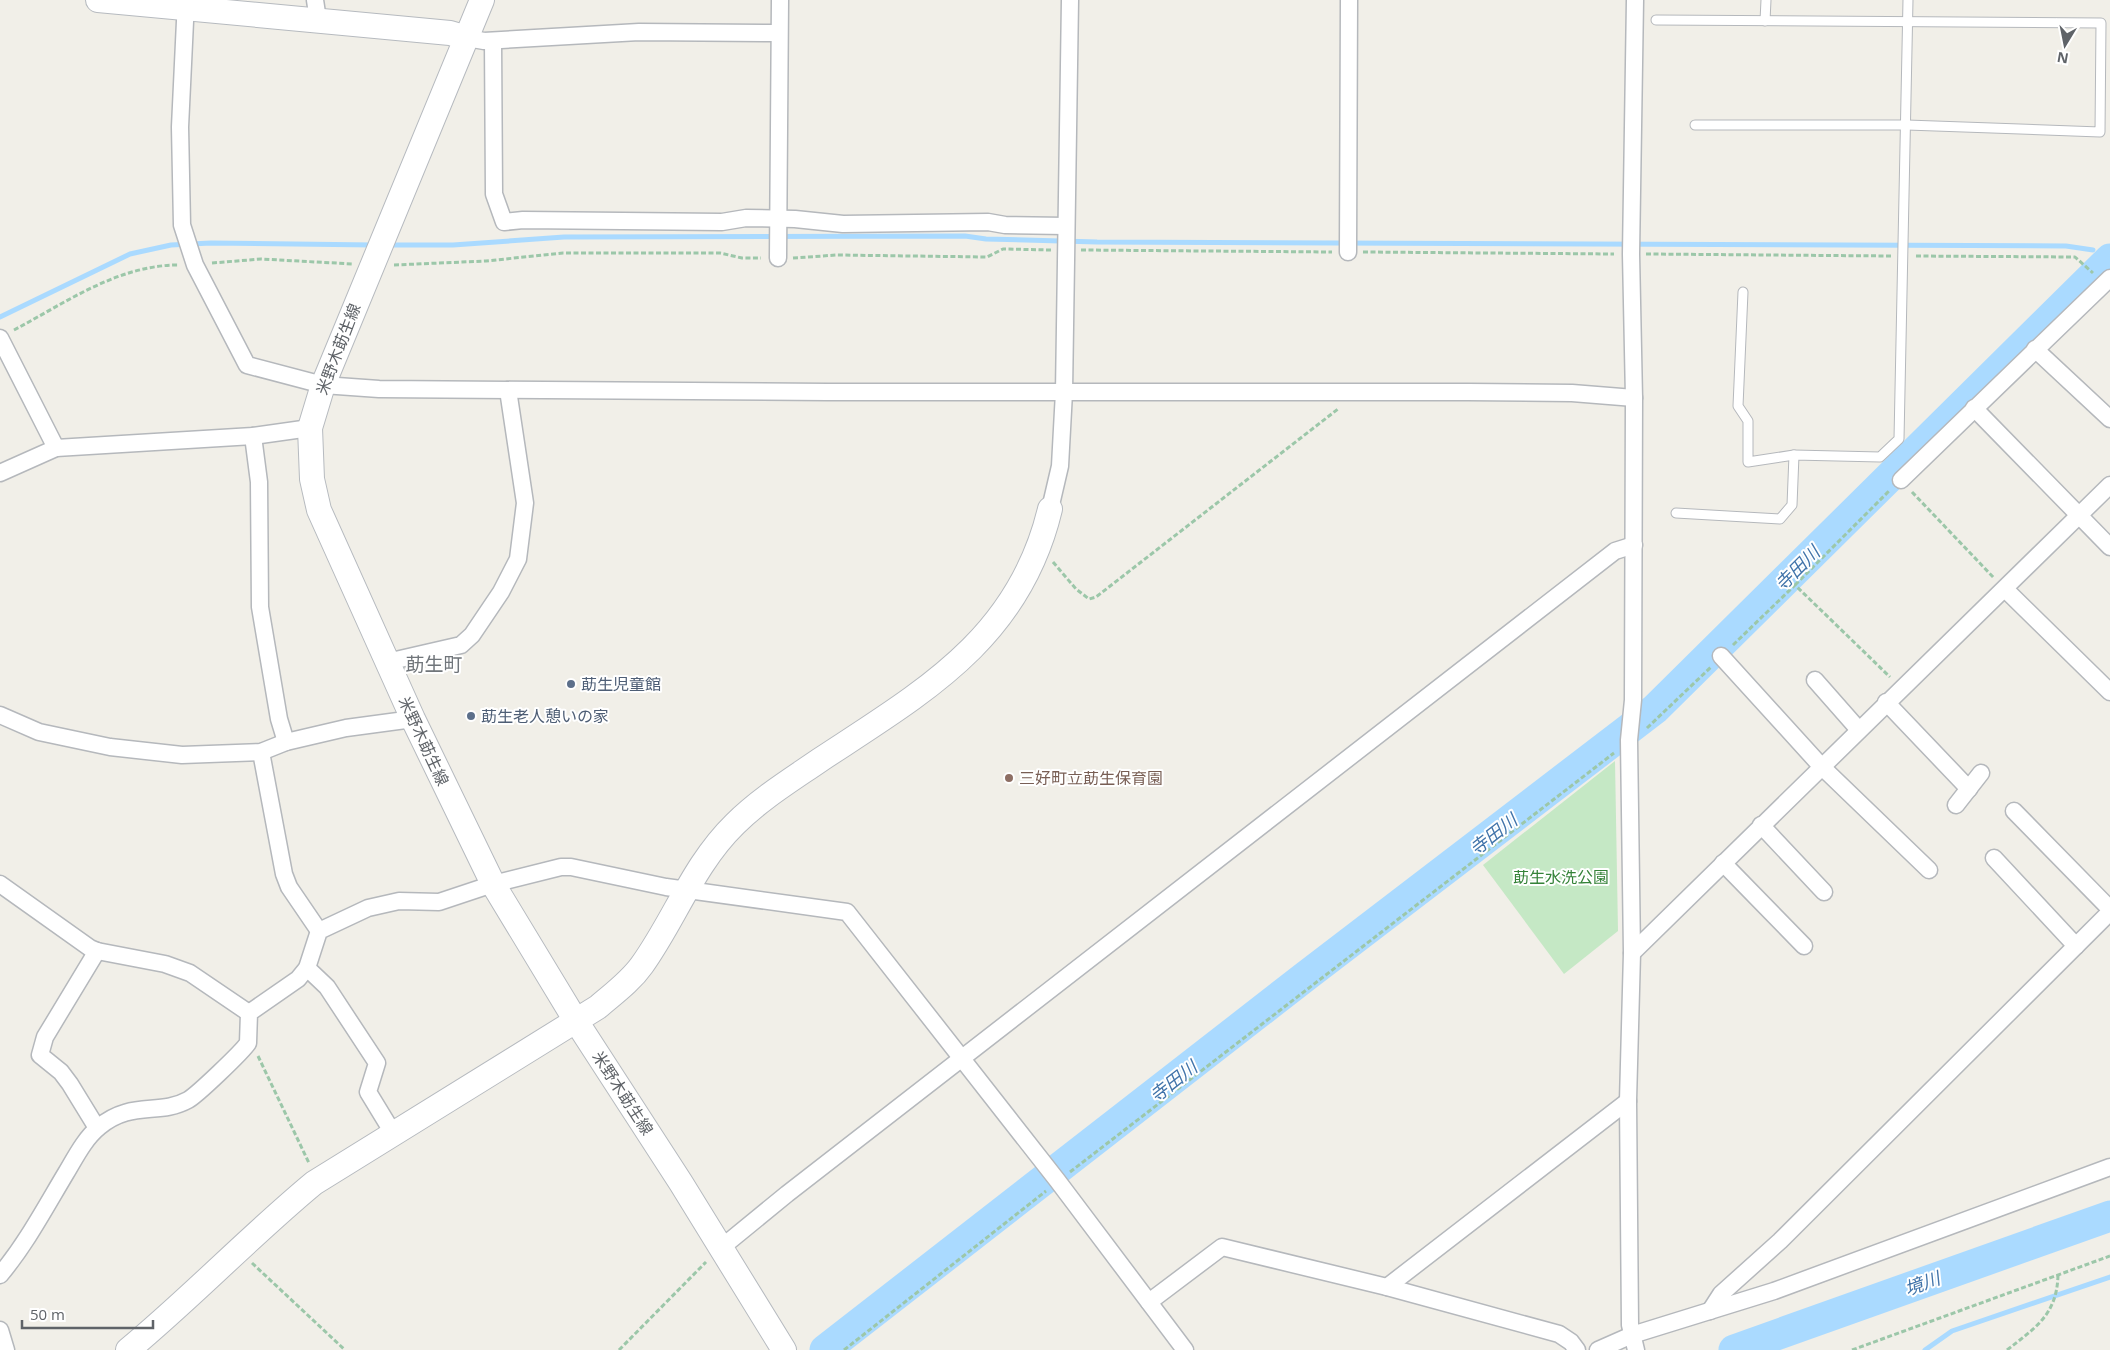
<svg xmlns="http://www.w3.org/2000/svg" width="2110" height="1350" font-family="'Open Sans','Noto Sans JP',sans-serif">
<style>
.green{fill:#c5e8c5}
.lines{fill:none;stroke-linecap:round;stroke-linejoin:round}
.stream{stroke:#aadaff;stroke-width:5}
.river{stroke:#aadaff;stroke-width:31}
.lane-casing{stroke:#b5b8bc;stroke-width:11}
.street-casing{stroke:#b5b8bc;stroke-width:19}
.secondary-casing{stroke:#b6babf;stroke-width:26}
.path{stroke:#9cc7a9;stroke-width:3;stroke-dasharray:5 2.5;stroke-linecap:butt}
.lane{stroke:#fff;stroke-width:9}
.street{stroke:#fff;stroke-width:16}
.secondary{stroke:#fff;stroke-width:24}
.service-dot{fill:#5c6f8a;stroke:#fff;stroke-width:2}
.education-dot{fill:#8d6e63;stroke:#fff;stroke-width:2}
.labels{text-anchor:middle;dominant-baseline:central;stroke-width:4;stroke-linejoin:round;paint-order:stroke}
.street-label{font-size:16px;fill:#5f6368;stroke:#fff}
.service-label{font-size:16px;fill:#4e5e75;stroke:#fff;text-anchor:start}
.education-label{font-size:16px;fill:#785e54;stroke:#fff;text-anchor:start}
.park-label{font-size:16px;fill:#348238;stroke:#fff}
.water-label{font-size:18px;font-style:italic;fill:#4174aa;stroke:#fff}
.quarter-label{font-size:19px;fill:#70757a;stroke:#fff}
</style>
<rect width="100%" height="100%" fill="#f1efe8"/>
<polygon class="green" points="1615,761 1618,931 1564,974 1483,865"/>
<g class="lines">
<g class="stream">
<polyline points="387,245 453,245 564,237 965,236 986,239 1097,242 2066,246 2093,250"/>
<polyline points="0,317 130,254 171,245 211,243 374,245"/>
<polyline points="1925,1350 1952,1331 2110,1277"/>
</g>
<g class="river">
<polyline points="825,1350 1306,976 1655,709 2110,259"/>
<polyline points="1734,1350 2110,1216"/>
</g>
<defs>
<g id="lane">
<polyline points="1656,20 2101,23 2100,132 1907,125 1695,125"/>
<polyline points="1765,21 1766,0"/>
<polyline points="1743,292 1738,406 1748,421 1748,462 1794,455"/>
<polyline points="1676,513 1780,519 1792,505 1794,455 1880,457 1899,439 1908,0"/>
</g>
<g id="street">
<polyline points="186,0 180,127 182,225 195,265 247,365 323,385 379,389 828,392 1468,392 1572,393 1634,398"/>
<polyline points="315,0 318,20"/>
<polyline points="1635,0 1631,254 1634,398 1633,700 1629,740 1632,953 1628,1101 1630,1325 1636,1350"/>
<polyline points="467,38 484,41 639,32 779,33"/>
<polyline points="493,41 494,194 504,222 523,220 722,222 746,218 795,219 843,224 988,222 1005,225 1066,226"/>
<polyline points="1348,252 1349,0"/>
<polyline points="778,258 780,0"/>
<polyline points="0,338 56,448"/>
<polyline points="2035,349 2110,419"/>
<polyline points="1974,408 2110,547"/>
<polyline points="253,436 259,482 260,607 279,719 286,742"/>
<polyline points="0,473 56,448 253,436 310,428"/>
<polyline points="1901,480 2110,278"/>
<polyline points="1050,509 1060,466 1064,392 1070,0"/>
<polyline points="2005,589 2110,692"/>
<polyline points="1721,656 1821,766 1929,870"/>
<polyline points="387,662 461,645 472,635 501,592 518,559 525,503 508,390"/>
<polyline points="1815,680 1859,730"/>
<polyline points="1886,702 1969,789"/>
<polyline points="0,715 39,732 110,747 182,755 261,752 286,742 346,728 413,719"/>
<polyline points="261,752 284,874 289,887 319,931"/>
<polyline points="1956,805 1981,773"/>
<polyline points="2014,811 2110,909"/>
<polyline points="1761,825 1824,892"/>
<polyline points="1994,858 2076,946"/>
<polyline points="1723,863 1804,946"/>
<polyline points="0,884 90,948 97,951 165,964 190,973 249,1013"/>
<polyline points="1632,953 2110,485"/>
<polyline points="307,968 327,987 377,1063 368,1092 393,1133"/>
<polyline points="97,1128 70,1084 61,1072 40,1055 45,1037 97,951"/>
<polyline points="721,1248 787,1194 1615,551 1634,545"/>
<path d="M0 1275C26 1244 45 1208 66 1173 75 1158 85 1138 99 1127 131 1100 159 1116 188 1100 197 1095 242 1052 248 1043L249 1013 298 979 307 968 319 931 368 908 399 901 439 902 493 884 561 867H571L666 887 847 912 1057 1180 1185 1350"/>
<polyline points="1387,1287 1628,1101"/>
<polyline points="1149,1302 1222,1247 1387,1287 1559,1334 1571,1342 1577,1350"/>
<polyline points="1710,1311 1721,1294 1780,1241 2110,912"/>
<polyline points="0,1330 6,1350"/>
<polyline points="1598,1350 1632,1335 1774,1291 2110,1167"/>
</g>
<g id="secondary">
<polyline points="98,0 450,33 467,38"/>
<polyline points="482,0 323,385 310,428 312,479 319,510 413,719 493,884 576,1021 681,1183 784,1350"/>
<path d="M128 1350C192 1297 250 1236 314 1183L598 1007C613 994 630 982 642 965 675 919 693 865 735 824 760 799 791 780 820 760 923 692 1019 639 1050 509"/>
</g>
</defs>
<use href="#lane" class="lane-casing"/>
<use href="#street" class="street-casing"/>
<use href="#secondary" class="secondary-casing"/>
<g class="path">
<polyline points="1081,250 1332,252"/>
<polyline points="1363,252 1614,254"/>
<polyline points="1646,254 1892,256"/>
<polyline points="1916,256 2075,257 2093,273"/>
<polyline points="793,258 837,255 987,257 1003,249 1052,250"/>
<polyline points="212,263 261,259 353,264"/>
<polyline points="394,265 486,261 563,253 720,253 742,258 761,258"/>
<path d="M14 330C65 303 118 265 178 265"/>
<polyline points="1912,492 1994,578"/>
<polyline points="1053,562 1076,589 1089,599 1096,597 1338,409"/>
<polyline points="1795,585 1890,490"/>
<polyline points="1733,645 1795,585 1890,677"/>
<polyline points="1647,728 1711,667"/>
<polyline points="258,1056 309,1163"/>
<polyline points="1070,1172 1614,753"/>
<polyline points="252,1263 345,1350"/>
<polyline points="619,1350 706,1262"/>
<polyline points="844,1350 1046,1191"/>
<polyline points="1852,1350 2110,1256"/>
<path d="M2007 1350C2035 1328 2057 1315 2058 1275"/>
</g>
<use href="#lane" class="lane"/>
<use href="#street" class="street"/>
<use href="#secondary" class="secondary"/>
</g>
<g class="service-dot">
<circle cx="571" cy="684" r="5"/>
<circle cx="471" cy="716" r="5"/>
</g>
<circle class="education-dot" cx="1009" cy="778" r="5"/>
<g class="labels">
<g class="street-label">
<text transform="translate(338 349) rotate(-69)">米野木莇生線</text>
<text transform="translate(424 741) rotate(65)">米野木莇生線</text>
<text transform="translate(623 1093) rotate(57)">米野木莇生線</text>
</g>
<g class="service-label">
<text x="581" y="684">莇生児童館</text>
<text x="481" y="716">莇生老人憩いの家</text>
</g>
<g class="education-label">
<text x="1019" y="778">三好町立莇生保育園</text>
</g>
<g class="park-label">
<text x="1561" y="877">莇生水洗公園</text>
</g>
<g class="water-label">
<text transform="translate(1797 568) rotate(-45)">寺田川</text>
<text transform="translate(1493 834) rotate(-38)">寺田川</text>
<text transform="translate(1173 1081) rotate(-38)">寺田川</text>
<text transform="translate(1922 1283) rotate(-20)">境川</text>
</g>
<g class="quarter-label">
<text x="434" y="664">莇生町</text>
</g>
</g>
<g transform="translate(2065 45) rotate(190)" stroke="#ffffff" stroke-width="4" paint-order="stroke">
<path d="M0-4L9 19L0 12L-9 19Z" fill="#5f6368"/>
<text y="-8" font-size="14" font-weight="bold" text-anchor="middle" fill="#5f6368">N</text>
</g>
<path d="M22 1320v8h131v-8" fill="none" stroke="#5f6368" stroke-width="2.5"/>
<text x="30" y="1320" font-size="15" fill="#5f6368" stroke="#ffffff" stroke-width="4" paint-order="stroke">50 m</text>
</svg>
